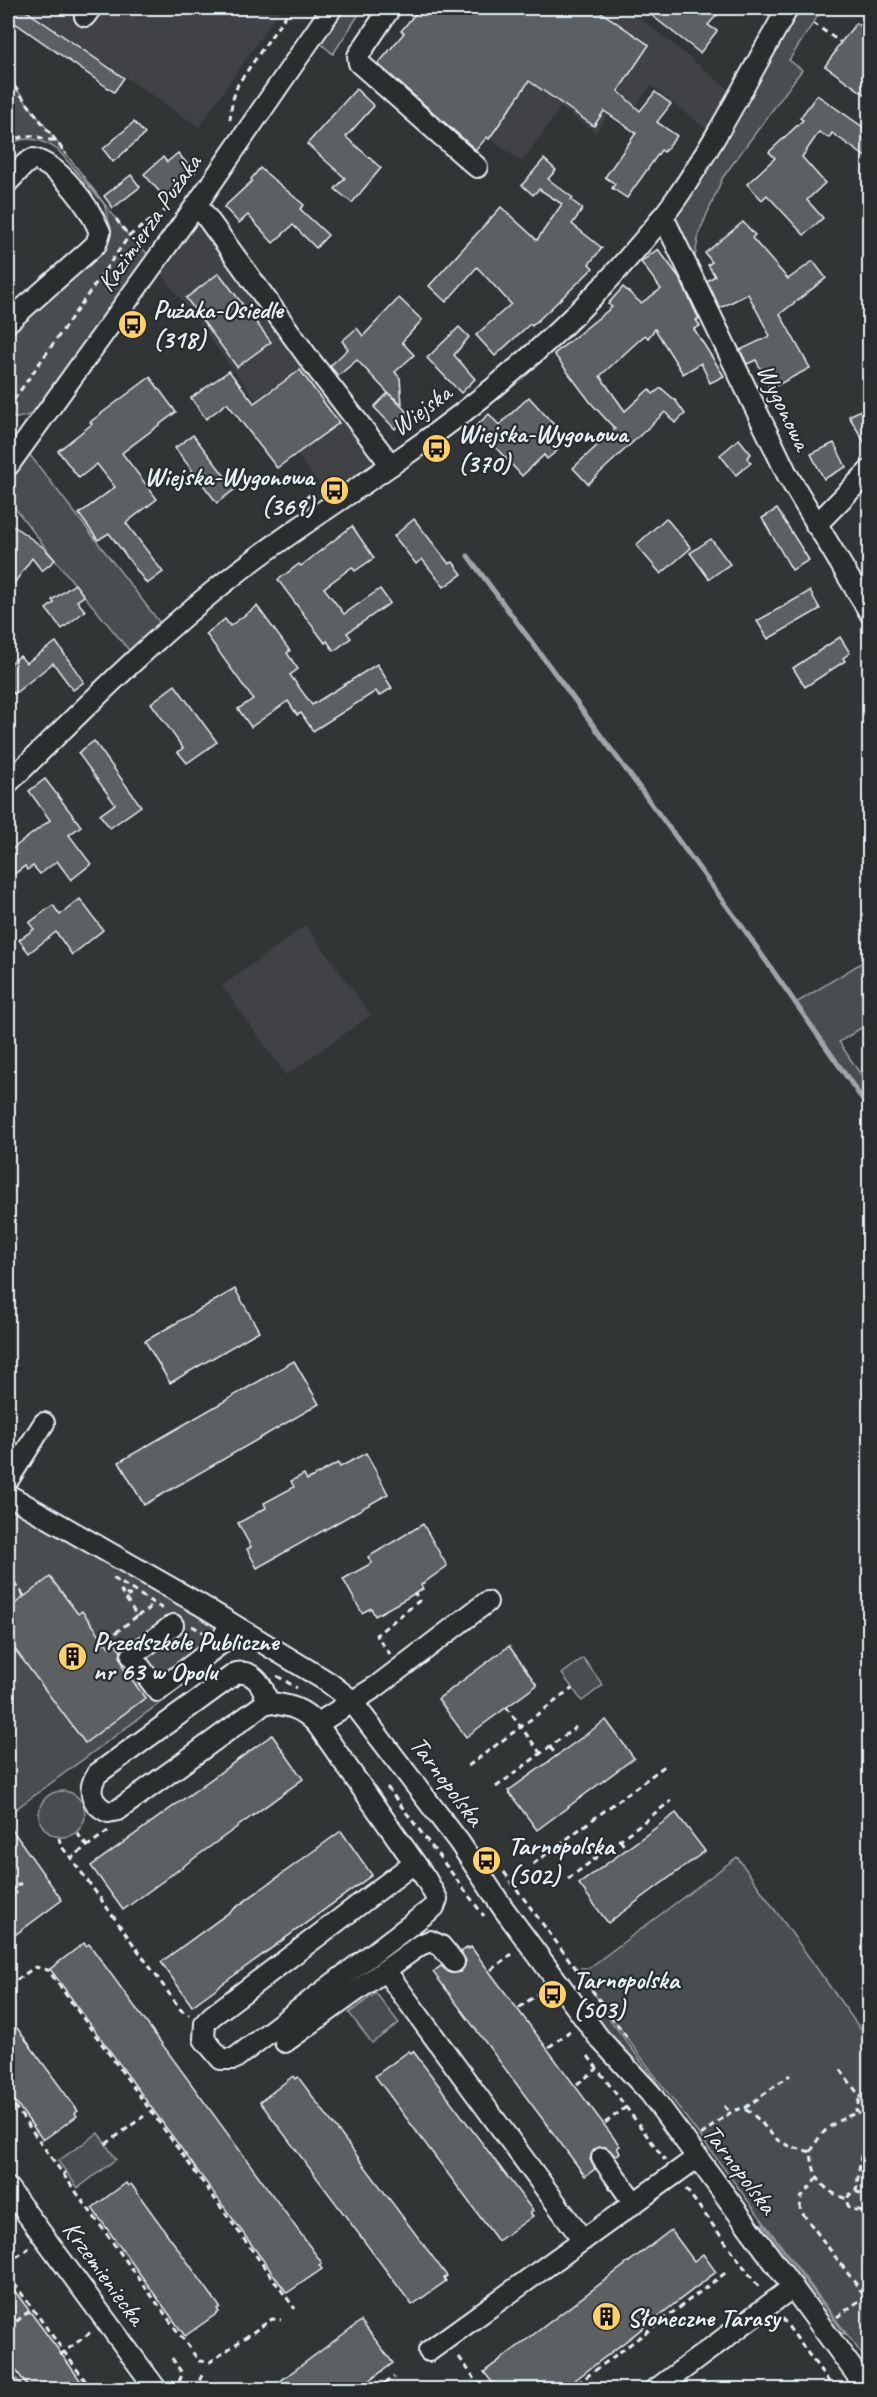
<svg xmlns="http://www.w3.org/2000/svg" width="877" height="2397" font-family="Caveat,sans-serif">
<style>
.built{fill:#3f4244}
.green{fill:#494d4f;stroke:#989fa4;stroke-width:1.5}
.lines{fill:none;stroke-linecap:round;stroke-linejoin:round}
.stream{stroke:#9fa5aa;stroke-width:5}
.building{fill:#5c6063;stroke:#e8f1f8;stroke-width:1.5}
.minor-casing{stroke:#e8f1f8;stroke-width:24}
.path{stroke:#e8f1f8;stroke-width:3;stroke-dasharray:6 4.5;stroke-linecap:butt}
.minor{stroke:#2a2d2e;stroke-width:20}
.labels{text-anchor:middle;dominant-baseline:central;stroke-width:4.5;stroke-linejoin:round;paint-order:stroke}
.street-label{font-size:26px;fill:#e8f1f8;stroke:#2a2d2e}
.poi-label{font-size:26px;font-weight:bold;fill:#e8f1f8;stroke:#2a2d2e;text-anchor:start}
</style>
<rect width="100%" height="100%" fill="#323536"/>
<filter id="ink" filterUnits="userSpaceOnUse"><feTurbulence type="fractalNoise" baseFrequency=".0167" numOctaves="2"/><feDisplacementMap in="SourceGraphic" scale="12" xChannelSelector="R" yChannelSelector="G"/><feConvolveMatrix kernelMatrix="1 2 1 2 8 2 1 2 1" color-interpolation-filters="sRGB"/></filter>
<g filter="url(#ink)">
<g class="built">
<polygon points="23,8 281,8 199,127"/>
<polygon points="420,8 628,8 737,96 715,136 651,86 635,108 620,98 596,132 560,108 522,162 487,137 475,151 399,83 401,81 384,67 383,68 378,65 403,34 401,30"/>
<polygon points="197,204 391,465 334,504 154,264"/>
<polygon points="306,925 371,1015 286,1075 222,986"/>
</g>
<g class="green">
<polygon points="332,8 363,8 333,54 312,36"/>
<polygon points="788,8 823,8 789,60 802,70 723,177 699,233 695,257 689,273 667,225"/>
<path d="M8 78 129 236 151 257 54 402 27 416 17 418 8 417V334L106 250 110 239 111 229 104 204 58 150C42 139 24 134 8 146Z"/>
<polygon points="23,446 167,632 137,660 55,560 8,499 8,466"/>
<polygon points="869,958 869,1023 839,1042 869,1087 869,1110 796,1003"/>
<polygon points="8,1495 231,1624 229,1652 13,1811 8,1804"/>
<polygon points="583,1658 603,1685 582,1701 562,1674"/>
<circle cx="62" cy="1814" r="23"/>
<polygon points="737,1857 869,2041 869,2364 581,1976 581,1968 589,1968"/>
<polygon points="376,1993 399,2023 372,2043 349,2013"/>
<polygon points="604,2011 663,2091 653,2089 593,2019"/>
<polygon points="98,2133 116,2159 78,2188 58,2161"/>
<polygon points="763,2224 845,2334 832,2330 762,2235"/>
<polygon points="8,2366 24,2389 8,2389"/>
</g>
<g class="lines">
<polyline class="stream" points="468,556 741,925 870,1110"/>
</g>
<g class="building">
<polygon points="8,8 22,8 124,78 114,92 8,18"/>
<polygon points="420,8 595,8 649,45 618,91 640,111 655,92 671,104 657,122 677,136 664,152 661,150 627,198 612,188 615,184 605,177 636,133 604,111 594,126 529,81 489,139 487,137 476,150 378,64 404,33 401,31"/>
<polygon points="642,8 677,8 686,15 692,8 723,8 708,25 717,31 700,53"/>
<polygon points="856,23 870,33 870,98 825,66 836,51 835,50"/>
<polygon points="356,89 374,106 346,137 381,168 352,203 335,189 345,178 307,144"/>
<polygon points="817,95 870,132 870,160 832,133 829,138 819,132 802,157 825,183 807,200 823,218 804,235 767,195 762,200 747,184 775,158 769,152 803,120 800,118"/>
<polygon points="134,122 145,134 113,162 103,149"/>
<polygon points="178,153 195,173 165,198 144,174 163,157 167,162"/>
<polygon points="544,159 556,170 548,179 573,198 571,200 583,209 572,224 602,248 589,264 593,268 582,279 532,326 530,324 495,356 476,335 511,304 477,267 446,302 429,286 501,207 537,240 562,204 539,189 533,195 522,185"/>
<polygon points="260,168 304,205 300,209 328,235 316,248 293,225 273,243 248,215 239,223 224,207 252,181 251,179"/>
<polygon points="131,175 140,187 113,208 104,196"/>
<polygon points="743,222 755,235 752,238 788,279 813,261 826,278 780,314 810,368 770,389 756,360 747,364 740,350 770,336 748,294 720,308 707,281 715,276 708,265 712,262 705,253"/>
<polygon points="658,249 679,277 699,319 696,320 700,326 694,329 724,376 710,383 701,363 683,374 655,329 648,338 645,335 600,376 625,411 649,389 653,394 661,388 676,401 685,414 675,423 665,412 588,484 573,468 615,429 591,403 554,354 612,307 608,304 623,287 641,303 661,289 641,262"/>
<polygon points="219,273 271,342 237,367 186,298"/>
<polygon points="399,298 422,320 402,342 414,355 395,372 400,378 402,404 388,393 409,414 395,429 374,407 388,393 357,360 338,376 330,366 348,349 342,341 357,328 363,336"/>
<polygon points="459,327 469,337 454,355 475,379 461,393 427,358"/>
<polygon points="300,370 339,423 277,468 227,403 206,419 191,398 229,371 254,403"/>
<polygon points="150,377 176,412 122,453 157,499 126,523 163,572 147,584 109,533 98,540 79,514 115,487 97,464 79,478 58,451 92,424 90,422"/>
<polygon points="529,397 555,426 545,435 558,450 547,459 544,455 522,476 476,426 489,414 499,425"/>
<polygon points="870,405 870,452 849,416"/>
<polygon points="193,435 235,489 217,503 175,448"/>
<polygon points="739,439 751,454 747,458 751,463 736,475 720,455"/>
<polygon points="834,443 846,467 824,479 811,454"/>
<polygon points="777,509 809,560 792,570 762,518"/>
<polygon points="666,518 691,548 661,574 636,545"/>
<polygon points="414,519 449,564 453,562 462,574 444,587 422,559 416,564 394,536"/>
<polygon points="8,522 44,548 55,560 42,571 32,558 8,592"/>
<polygon points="352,526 374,558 355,571 352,567 324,588 344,614 380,589 390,603 347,633 351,638 334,651 327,641 325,643 278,580 299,564 301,566"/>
<polygon points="711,539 730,564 709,579 690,553"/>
<polygon points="75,584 84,596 77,601 85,611 62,629 46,609 54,603 52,600"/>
<polygon points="810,591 820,609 768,639 757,621"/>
<polygon points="257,606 290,651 287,653 298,669 290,675 312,705 377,664 392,688 379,696 376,691 313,731 301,713 297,715 288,701 251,727 238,709 253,699 206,634 225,619 230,626"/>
<polygon points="840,637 850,653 843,658 845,661 805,687 793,668"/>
<polygon points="56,642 84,682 73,690 53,663 14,694 8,685 8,665 20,656 26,663"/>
<polygon points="175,685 217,742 187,763 178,752 183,748 151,703"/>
<polygon points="94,741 141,806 110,828 100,815 115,804 78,753"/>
<polygon points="45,779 81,826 69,835 91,864 71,880 57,861 40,874 33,866 27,870 25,866 8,879 8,852 50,820 29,791"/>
<polygon points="80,899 103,930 72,955 56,932 29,953 19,940 34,929 29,923 53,905 60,915"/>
<polygon points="235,1289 259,1331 170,1383 145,1341"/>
<polygon points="294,1361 319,1404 144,1505 119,1462"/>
<polygon points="366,1453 388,1494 257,1568 247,1549 251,1547 238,1523 266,1508 264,1503 294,1487 291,1481 304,1474 307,1480 338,1463 340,1467"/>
<polygon points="423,1524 447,1566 421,1585 423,1589 375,1616 371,1608 362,1613 343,1579 372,1563 368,1557"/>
<polygon points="50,1577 78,1614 82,1611 109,1647 115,1642 121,1651 120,1658 123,1664 122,1666 145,1698 85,1743 8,1640 8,1609"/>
<polygon points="509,1646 537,1685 466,1737 438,1699"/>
<polygon points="606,1720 634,1758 537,1830 508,1791"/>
<polygon points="272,1735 303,1779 123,1910 91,1866"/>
<polygon points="676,1813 705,1851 608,1923 579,1884"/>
<polygon points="8,1824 62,1900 8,1940 8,1900 17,1893 8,1880"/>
<polygon points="341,1831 372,1875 192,2006 161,1962"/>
<polygon points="84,1943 86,1946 89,1944 322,2263 319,2265 322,2269 287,2293 50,1969"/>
<polygon points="468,1947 469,1949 471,1947 620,2146 617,2148 620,2153 615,2156 606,2147 595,2149 590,2159 595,2169 585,2176 433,1972 441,1966 450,1973 461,1972 466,1961 461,1952"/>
<polygon points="17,2028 78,2111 75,2113 77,2116 43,2140 8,2092 8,2034"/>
<polygon points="409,2051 411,2053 413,2051 533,2211 530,2213 533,2216 498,2241 375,2076"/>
<polygon points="293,2076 295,2079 298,2077 447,2276 444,2278 446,2281 412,2305 260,2102"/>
<polygon points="126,2183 128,2186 131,2184 220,2307 217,2309 219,2312 185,2336 92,2208"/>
<polygon points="671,2230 694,2261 703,2254 716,2272 562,2390 498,2390 484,2372"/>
<polygon points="8,2282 65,2359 87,2390 30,2390 8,2359"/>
<polygon points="361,2321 393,2363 357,2390 268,2390"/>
</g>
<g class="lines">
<defs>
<g id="minor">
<polyline points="390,8 358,56 359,63 477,167"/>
<polyline points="85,16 91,8"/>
<path d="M8 182 25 164 33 159C61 166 89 206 100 232L96 244 84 255 8 322"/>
<polyline points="197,204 310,360 391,465"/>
<polyline points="661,218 667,225 788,476 870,613"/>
<polyline points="8,466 197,204 332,8"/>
<polyline points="816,525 870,470"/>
<path d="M8 783C81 712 153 638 234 575 285 535 341 500 394 463 469 411 541 352 603 286 629 257 656 228 678 196 719 136 752 70 788 8"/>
<polyline points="8,1480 44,1423"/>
<polyline points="8,1495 199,1604 328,1682 350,1699 459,1842 503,1908 599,2038 650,2093 868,2390"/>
<polyline points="173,1625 132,1656 158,1691 217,1646 231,1624"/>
<path d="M267 1702C264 1686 254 1670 236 1673L97 1774C87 1790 91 1804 108 1812L118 1810 267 1702C290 1706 301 1707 317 1724"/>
<polyline points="414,1863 212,2016 205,2023 204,2039 221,2059 234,2059 434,1907 437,1899 426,1879 317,1724 377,1686 487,1602"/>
<polyline points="385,1970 583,2240"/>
<polyline points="285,2042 420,1945 430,1941 441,1946 454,1962"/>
<polyline points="602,2158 634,2203"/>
<polyline points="8,2188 157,2390"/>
<polyline points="429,2351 698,2157"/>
<polyline points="655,2390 793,2287"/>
</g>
</defs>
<use href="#minor" class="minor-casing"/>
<g class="path">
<polyline points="813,23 840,42"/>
<polyline points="8,78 66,154"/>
<polyline points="230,120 232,102 238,84 291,8"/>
<path d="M8 143C15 139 24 135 34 136 42 137 46 141 55 140"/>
<polyline points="116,219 129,236"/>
<polyline points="8,408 129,236 171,206"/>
<polyline points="297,505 311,494"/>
<polyline points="8,1574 24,1596"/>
<polyline points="113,1578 163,1609"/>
<polyline points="137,1616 149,1609 150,1601"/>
<polyline points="192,1626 205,1633"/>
<polyline points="99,1646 137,1616 121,1591 129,1596 132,1590"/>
<polyline points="390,1654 376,1635 419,1601 415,1593"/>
<polyline points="277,1676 297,1688"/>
<polyline points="506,1707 541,1754"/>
<polyline points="550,1747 557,1756"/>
<polyline points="468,1766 573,1688"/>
<polyline points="387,1787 484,1916"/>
<polyline points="496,1787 576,1727"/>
<polyline points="108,1831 71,1858 181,2010 189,2015"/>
<polyline points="77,1833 87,1846"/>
<polyline points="59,1838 61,1846 71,1858"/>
<polyline points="620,1840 627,1850"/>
<polyline points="533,1864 666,1765"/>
<polyline points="504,1872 629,2040"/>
<polyline points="568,1879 671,1801"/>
<polyline points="8,1892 21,1883"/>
<polyline points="491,1970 512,1954"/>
<polyline points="8,1986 35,1967 48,1970 295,2309"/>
<polyline points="519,2008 540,1992"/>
<polyline points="549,2047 570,2031"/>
<polyline points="588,2056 665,2160"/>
<polyline points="841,2070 861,2098"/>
<polyline points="577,2084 597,2069"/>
<polyline points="8,2097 63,2174 66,2172"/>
<polyline points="870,2097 859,2100 856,2110 862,2118 870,2119"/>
<polyline points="724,2106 731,2113"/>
<polyline points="745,2108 790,2075"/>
<polyline points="605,2123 626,2107"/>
<path d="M701 2135C712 2127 724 2115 736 2110 751 2103 767 2133 779 2141 789 2147 800 2149 811 2152 813 2177 822 2191 847 2199"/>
<polyline points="106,2144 144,2116"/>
<path d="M811 2152C820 2131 835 2120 857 2113"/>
<polyline points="63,2174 199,2361 210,2362 272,2319 281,2320"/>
<polyline points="817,2178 801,2198 800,2210 865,2296"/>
<polyline points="686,2189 761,2290"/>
<polyline points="856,2192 862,2149 870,2139"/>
<circle cx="856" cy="2201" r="9"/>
<polyline points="860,2209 870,2234"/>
<polyline points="8,2263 29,2248"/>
<polyline points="8,2275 92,2390"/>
<polyline points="837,2317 870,2293"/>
<polyline points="782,2318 835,2390"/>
<polyline points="8,2328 32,2309"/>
<polyline points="60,2355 91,2332"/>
<polyline points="459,2357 483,2390"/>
<polyline points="172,2358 182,2373 180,2380 173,2383"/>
<polyline points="195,2390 202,2375"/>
<polyline points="376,2390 394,2377"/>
<polyline points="569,2390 728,2271"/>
</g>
<use href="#minor" class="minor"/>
</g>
</g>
<defs>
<symbol id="bus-disc" viewBox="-11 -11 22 22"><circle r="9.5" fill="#ffd166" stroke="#2a2d2e"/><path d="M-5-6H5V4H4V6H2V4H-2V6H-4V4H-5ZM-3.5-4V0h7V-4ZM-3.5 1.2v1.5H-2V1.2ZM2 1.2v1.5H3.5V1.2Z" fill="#111"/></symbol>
<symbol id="building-disc" viewBox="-11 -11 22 22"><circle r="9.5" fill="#ffd166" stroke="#2a2d2e"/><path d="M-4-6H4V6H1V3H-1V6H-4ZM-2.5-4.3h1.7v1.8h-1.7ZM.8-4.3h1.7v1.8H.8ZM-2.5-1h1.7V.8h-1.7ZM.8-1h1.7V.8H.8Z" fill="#111"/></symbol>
</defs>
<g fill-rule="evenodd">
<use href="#bus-disc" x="116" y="308" width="33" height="33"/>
<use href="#bus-disc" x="420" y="432" width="33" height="33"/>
<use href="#bus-disc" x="318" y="474" width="33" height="33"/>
<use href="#building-disc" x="56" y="1640" width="33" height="33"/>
<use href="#bus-disc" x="470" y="1844" width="33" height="33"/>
<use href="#bus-disc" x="536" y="1978" width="33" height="33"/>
<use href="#building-disc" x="590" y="2300" width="33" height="33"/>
</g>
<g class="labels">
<g class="street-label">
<text transform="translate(149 223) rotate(-55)">Kazimierza Pużaka</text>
<text transform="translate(784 407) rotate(64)">Wygonowa</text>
<text transform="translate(421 410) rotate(-37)">Wiejska</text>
<text transform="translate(447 1781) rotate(53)">Tarnopolska</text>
<text transform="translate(740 2169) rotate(53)">Tarnopolska</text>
<text transform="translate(104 2273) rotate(54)">Krzemieniecka</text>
</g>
<g class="poi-label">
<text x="153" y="309">Pużaka-Osiedle<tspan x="153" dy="30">(318)</tspan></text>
<text x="458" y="433">Wiejska-Wygonowa<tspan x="458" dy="30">(370)</tspan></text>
<text x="314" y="476" text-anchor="end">Wiejska-Wygonowa<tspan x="314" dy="30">(369)</tspan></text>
<text x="93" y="1641">Przedszkole Publiczne<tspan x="93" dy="30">nr 63 w Opolu</tspan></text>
<text x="508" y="1845">Tarnopolska<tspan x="508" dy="30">(502)</tspan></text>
<text x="573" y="1979">Tarnopolska<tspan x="573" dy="30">(503)</tspan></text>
<text x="627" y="2317">Słoneczne Tarasy</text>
</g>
</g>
<rect width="877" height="2397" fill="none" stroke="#2a2d2e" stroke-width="30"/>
<rect x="15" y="15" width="847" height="2367" fill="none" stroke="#e8f1f8" stroke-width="2" filter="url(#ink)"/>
</svg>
